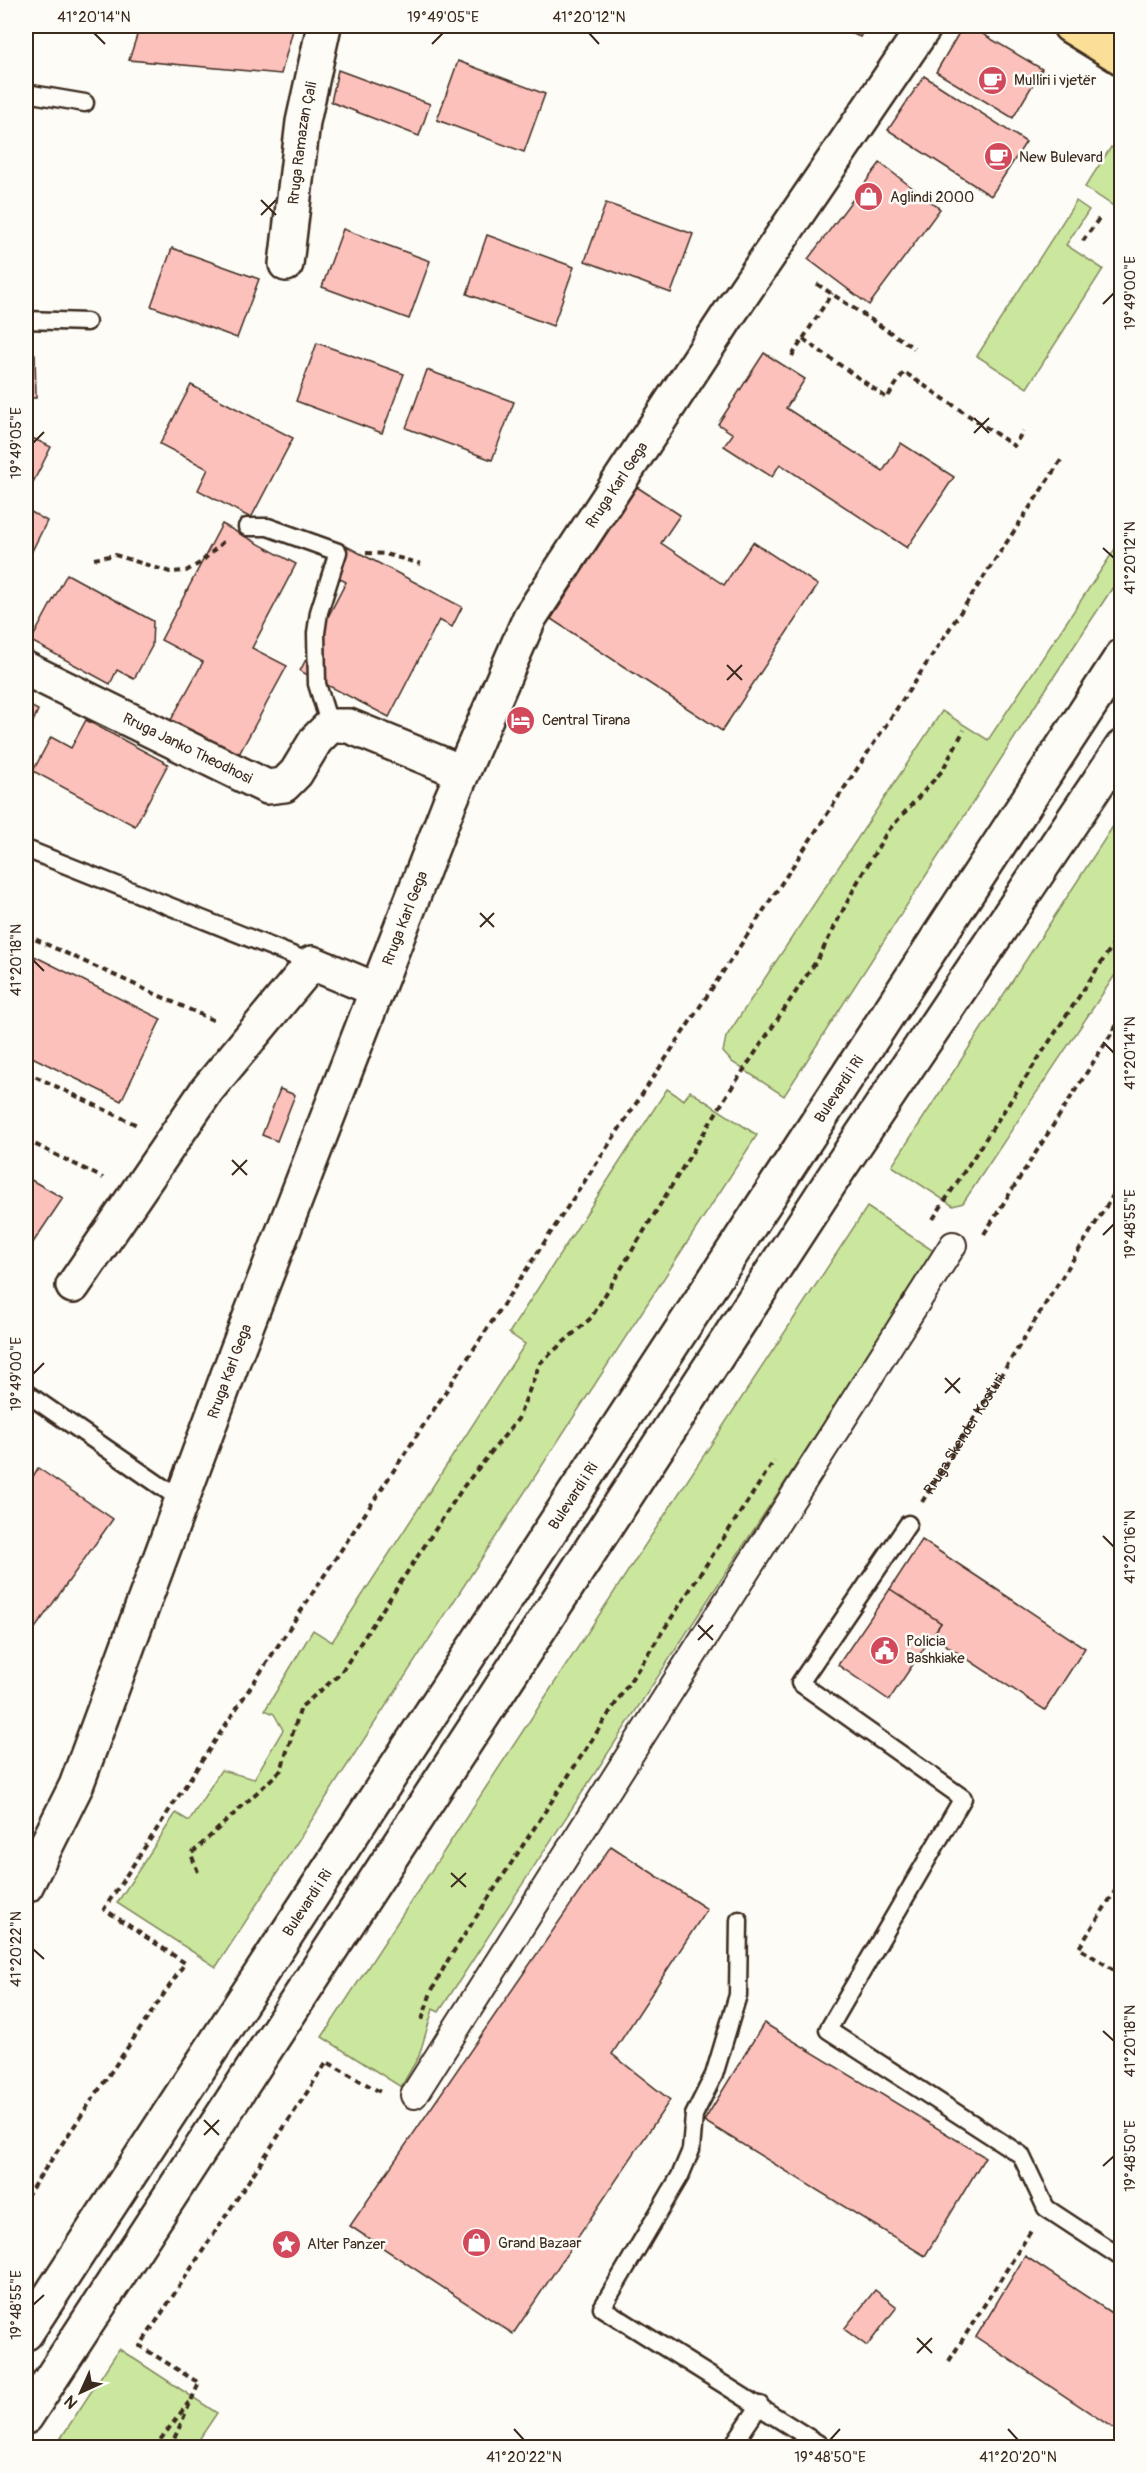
<svg xmlns="http://www.w3.org/2000/svg" width="1147" height="2473" font-family="Pangolin,sans-serif">
<style>
.green{fill:#cbe79e;stroke:#83885e;stroke-width:1.5}
.building{fill:#fdc1bc;stroke:#3b2a1e;stroke-width:1.5}
.lines{fill:none;stroke-linecap:round;stroke-linejoin:round}
.service-casing{stroke:#3b2a1e;stroke-width:21}
.pedestrian-casing{stroke:#3b2a1e;stroke-width:30}
.minor-casing{stroke:#3b2a1e;stroke-width:38}
.secondary-casing{stroke:#3b2a1e;stroke-width:38}
.primary-casing{stroke:#3b2a1e;stroke-width:38}
.path{stroke:#3b2a1e;stroke-width:4;stroke-dasharray:6 4.5;stroke-linecap:butt}
.service{stroke:#fdfcf7;stroke-width:16}
.pedestrian{stroke:#fdfcf7;stroke-width:26}
.minor{stroke:#fdfcf7;stroke-width:33}
.secondary{stroke:#fdfcf7;stroke-width:33}
.primary{stroke:#fbdf96;stroke-width:33}
.ticks{fill:none;stroke:#3b2a1e;stroke-width:2}
.labels{text-anchor:middle;dominant-baseline:central;stroke-width:5;stroke-linejoin:round;paint-order:stroke}
.poi-label{font-size:15px;fill:#3b2a1e;stroke:#fdfcf7;text-anchor:start}
.street-label{font-size:15px;fill:#3b2a1e;stroke:#fdfcf7}
.neatline{fill:none;stroke:#3b2a1e;stroke-width:2}
.ticks-label{font-size:15px;text-anchor:middle;fill:#3b2a1e}
</style>
<rect width="100%" height="100%" fill="#fdfcf7"/>
<filter id="ink" filterUnits="userSpaceOnUse"><feTurbulence type="fractalNoise" baseFrequency=".0167" numOctaves="2"/><feDisplacementMap in="SourceGraphic" scale="12" xChannelSelector="R" yChannelSelector="G"/><feConvolveMatrix kernelMatrix="1 2 1 2 8 2 1 2 1" color-interpolation-filters="sRGB"/></filter>
<g filter="url(#ink)">
<g class="green">
<polygon points="1111,147 1121,154 1121,211 1085,187"/>
<polygon points="1076,201 1089,210 1066,245 1103,269 1027,388 977,356"/>
<polygon points="1121,540 1121,575 1053,678 784,1096 732,1062 723,1052 726,1037 942,711 988,740"/>
<polygon points="1121,814 1121,966 963,1203 953,1206 892,1166"/>
<polygon points="667,1089 684,1100 690,1091 757,1135 216,1967 117,1903 176,1813 189,1821 221,1770 254,1779 283,1730 274,1714 265,1710 313,1630 332,1642 525,1344 509,1333"/>
<polygon points="867,1207 935,1252 439,2012 433,2009 419,2056 401,2087 322,2037"/>
<polygon points="119,2349 217,2413 194,2447 55,2447"/>
</g>
<g class="building">
<polygon points="140,26 294,26 281,74 129,60"/>
<polygon points="835,26 866,26 860,37"/>
<polygon points="963,26 969,26 1042,69 1013,118 936,72"/>
<polygon points="458,61 545,94 524,152 437,120"/>
<polygon points="338,70 430,104 419,136 331,102"/>
<polygon points="924,76 1026,142 991,196 888,130"/>
<polygon points="880,163 940,209 869,305 808,259"/>
<polygon points="606,203 693,234 671,293 585,261"/>
<polygon points="343,229 430,261 409,319 322,287"/>
<polygon points="487,235 574,267 553,326 467,294"/>
<polygon points="172,248 259,279 237,338 151,306"/>
<polygon points="317,343 404,374 382,433 296,401"/>
<polygon points="764,353 805,379 786,408 883,471 901,443 954,477 907,548 780,464 772,477 724,446 733,434 718,424"/>
<polygon points="26,354 35,354 36,398 26,398"/>
<polygon points="427,370 514,402 492,460 406,428"/>
<polygon points="191,385 293,438 251,518 198,490 208,469 160,444"/>
<polygon points="26,435 51,447 26,496"/>
<polygon points="637,487 680,515 661,543 724,585 753,542 818,585 722,731 551,619"/>
<polygon points="26,509 47,521 28,559 26,558"/>
<polygon points="222,524 296,564 252,648 287,666 238,756 171,720 203,662 161,640"/>
<polygon points="346,546 462,607 452,627 439,620 389,717 300,671 346,582 331,574"/>
<polygon points="67,574 153,621 152,646 134,679 117,670 110,684 31,641"/>
<polygon points="26,704 38,710 26,738"/>
<polygon points="86,720 168,764 135,826 33,771 51,737 71,748"/>
<polygon points="26,952 161,1019 121,1101 26,1054"/>
<polygon points="280,1089 295,1095 277,1141 262,1135"/>
<polygon points="26,1177 63,1198 26,1253"/>
<polygon points="38,1468 113,1519 26,1641 26,1488"/>
<polygon points="922,1540 1085,1648 1045,1710 932,1636 941,1623 890,1589"/>
<polygon points="890,1589 941,1623 889,1700 838,1665"/>
<polygon points="611,1846 707,1909 612,2054 670,2100 513,2334 350,2226"/>
<polygon points="764,2023 985,2157 925,2256 704,2121"/>
<polygon points="1025,2256 1122,2320 1122,2434 976,2337"/>
<polygon points="875,2290 897,2307 867,2346 844,2329"/>
</g>
<g class="lines">
<defs>
<g id="service">
<polyline points="26,93 85,103"/>
<polyline points="26,320 87,322"/>
<polyline points="247,527 268,527 338,552 319,612 316,633 317,684 330,726"/>
<polyline points="26,849 312,963"/>
<polyline points="26,1393 181,1500"/>
<polyline points="908,1524 800,1683 963,1798 828,2030 1021,2155 1046,2208 1122,2258"/>
<polyline points="739,1920 738,1995 714,2075 694,2115 691,2150 680,2176 602,2308 825,2448"/>
<polyline points="731,2448 760,2405"/>
</g>
<polyline id="pedestrian" points="414,2095 953,1245"/>
<g id="minor">
<path id="s2" d="M286 264 303 122 324 26"/>
<path id="s3" d="M26 669 267 787 284 785 296 773 316 740 330 726H349L462 772"/>
<polyline points="73,1286 207,1090 312,963 377,990"/>
<path id="s4" d="M26 1886 76 1786 236 1353 449 804 530 617 729 314 925 26"/>
</g>
<g id="secondary">
<path id="s5" d="M26 2333 1122 656"/>
<polyline points="26,2417 839,1169 1122,747"/>
</g>
<polyline id="primary" points="1070,26 1122,58"/>
</defs>
<use href="#service" class="service-casing"/>
<use href="#pedestrian" class="pedestrian-casing"/>
<use href="#minor" class="minor-casing"/>
<use href="#secondary" class="secondary-casing"/>
<use href="#primary" class="primary-casing"/>
<g class="path">
<polyline points="1083,241 1100,217"/>
<polyline points="817,284 914,348"/>
<polyline points="803,339 887,398 904,372 1014,446 1023,431"/>
<polyline points="792,356 832,293"/>
<polyline points="366,553 385,554 421,564"/>
<polyline points="94,559 115,555 170,572 186,571 200,563 224,541"/>
<polyline points="26,935 217,1022"/>
<polyline points="26,1072 139,1126"/>
<polyline points="26,1140 103,1178"/>
<polyline points="933,1219 1122,931"/>
<polyline points="984,1234 1122,1017"/>
<path id="s1" d="M922 1502 1122 1181"/>
<polyline points="198,1872 191,1854 281,1770 301,1707 340,1674 464,1486 518,1419 540,1363 591,1318 727,1095 819,957 857,883 887,832 942,771 964,730"/>
<polyline points="1122,1880 1079,1948 1122,1975"/>
<polyline points="422,2020 431,1992 448,1960 774,1461"/>
<polyline points="26,2197 185,1963 104,1909 1063,457"/>
<polyline points="949,2361 1031,2231"/>
<polyline points="154,2448 189,2402"/>
<polyline points="170,2448 199,2383 140,2346 327,2062 382,2093"/>
</g>
<use href="#service" class="service"/>
<use href="#pedestrian" class="pedestrian"/>
<use href="#minor" class="minor"/>
<use href="#secondary" class="secondary"/>
<use href="#primary" class="primary"/>
</g>
</g>
<path class="ticks" d="M94 33 105 44M589 33 599 44M432 44 443 33M261 200 276 215M261 215 276 200M1103 304 1114 293M974 418 989 433M974 433 989 418M33 443 44 432M1103 548 1114 558M727 665 742 680M727 680 742 665M480 913 494 927M480 927 494 913M33 960 44 971M1103 1042 1114 1053M232 1160 247 1175M232 1175 247 1160M1103 1235 1114 1224M33 1374 44 1363M945 1378 960 1393M945 1393 960 1378M1103 1536 1114 1547M698 1625 713 1640M698 1640 713 1625M451 1873 466 1887M451 1887 466 1873M33 1949 44 1959M1103 2031 1114 2041M204 2120 219 2135M204 2135 219 2120M1103 2166 1114 2156M33 2305 44 2295M917 2338 932 2353M917 2353 932 2338M514 2429 524 2440M1008 2429 1018 2440M830 2440 840 2429"/>
<defs>
<symbol id="cafe-disc" viewBox="-11 -11 22 22"><circle r="9.5" fill="#d1495b" stroke="#fdfcf7"/><path d="M-5.5-4.5H6V0H3Q3 3.5 0 3.5H-2.5Q-5.5 3.5-5.5 0ZM3-3.2v2h1.7v-2ZM-6 4.5H4V6H-6Z" fill="#fff"/></symbol>
<symbol id="shop-disc" viewBox="-11 -11 22 22"><circle r="9.5" fill="#d1495b" stroke="#fdfcf7"/><path d="M-5-2.5h2.3a2.7 3.5 0 0 1 5.4 0H5L5.5 6h-11ZM-1.5-2.5h3a1.5 2.3 0 0 0-3 0Z" fill="#fff"/></symbol>
<symbol id="hotel-disc" viewBox="-11 -11 22 22"><circle r="9.5" fill="#d1495b" stroke="#fdfcf7"/><path d="M-6-4.5h1.5V1H6V5H4.5V3h-9V5H-6ZM-4 0a1.8 1.8 0 1 1 3.6 0ZM.5 0V-2.5h3Q6-2.5 6 0Z" fill="#fff"/></symbol>
<symbol id="civic-disc" viewBox="-11 -11 22 22"><circle r="9.5" fill="#d1495b" stroke="#fdfcf7"/><path d="M-.6-6.5H3V-4.5H.6V-3L4-1V1h2V6H-6V1h2V-1L-.6-3ZM-1.2 2.5V6h2.4V2.5Z" fill="#fff"/></symbol>
<symbol id="sight-disc" viewBox="-11 -11 22 22"><circle r="9.5" fill="#d1495b" stroke="#fdfcf7"/><path d="M0-6L1.8-2.2L6-1.7L2.9 1.2L3.7 5.4L0 3.3L-3.7 5.4L-2.9 1.2L-6-1.7L-1.8-2.2Z" fill="#fff"/></symbol>
</defs>
<g fill-rule="evenodd">
<use href="#cafe-disc" x="976" y="64" width="33" height="33"/>
<use href="#cafe-disc" x="982" y="140" width="33" height="33"/>
<use href="#shop-disc" x="852" y="180" width="33" height="33"/>
<use href="#hotel-disc" x="504" y="704" width="33" height="33"/>
<use href="#civic-disc" x="868" y="1634" width="33" height="33"/>
<use href="#shop-disc" x="460" y="2226" width="33" height="33"/>
<use href="#sight-disc" x="270" y="2228" width="33" height="33"/>
</g>
<g class="labels">
<g class="poi-label">
<text x="1014" y="80">Mulliri i vjetër</text>
<text x="1019" y="157">New Bulevard</text>
<text x="890" y="197">Aglindi 2000</text>
<text x="542" y="720">Central Tirana</text>
<text x="906" y="1641">Policia<tspan x="906" dy="17">Bashkiake</tspan></text>
<text x="498" y="2243">Grand Bazaar</text>
<text x="307" y="2244">Alter Panzer</text>
</g>
<g class="street-label">
<text stroke="none"><textPath href="#s2" startOffset="122">Rruga Ramazan Çali</textPath></text>
<text stroke="none"><textPath href="#s4" startOffset="1524">Rruga Karl Gega</textPath></text>
<text stroke="none"><textPath href="#s3" startOffset="180">Rruga Janko Theodhosi</textPath></text>
<text stroke="none"><textPath href="#s4" startOffset="1040">Rruga Karl Gega</textPath></text>
<text stroke="none"><textPath href="#s5" startOffset="1486">Bulevardi i Ri</textPath></text>
<text stroke="none"><textPath href="#s4" startOffset="554">Rruga Karl Gega</textPath></text>
<text stroke="none"><textPath href="#s1" startOffset="80">Rruga Skender Kosturi</textPath></text>
<text stroke="none"><textPath href="#s5" startOffset="1000">Bulevardi i Ri</textPath></text>
<text stroke="none"><textPath href="#s5" startOffset="514">Bulevardi i Ri</textPath></text>
</g>
</g>
<rect width="1147" height="2473" fill="none" stroke="#fdfcf7" stroke-width="66"/>
<g transform="translate(81 2392) rotate(225)" stroke="#fdfcf7" stroke-width="4.5" paint-order="stroke">
<path d="M0-4.5L10 22L0 15L-10 22Z" fill="#3b2a1e"/>
<text y="-9" font-size="16" font-weight="bold" text-anchor="middle" fill="#3b2a1e">N</text>
</g>
<rect x="33" y="33" width="1081" height="2407" class="neatline"/>
<g class="ticks-label">
<text x="94" y="22">41°20'14"N</text>
<text x="443" y="22">19°49'05"E</text>
<text x="589" y="22">41°20'12"N</text>
<text transform="translate(1130 293) rotate(-90)" y="5">19°49'00"E</text>
<text transform="translate(16 443) rotate(-90)" y="5">19°49'05"E</text>
<text transform="translate(1130 558) rotate(-90)" y="5">41°20'12"N</text>
<text transform="translate(16 960) rotate(-90)" y="5">41°20'18"N</text>
<text transform="translate(1130 1053) rotate(-90)" y="5">41°20'14"N</text>
<text transform="translate(1130 1224) rotate(-90)" y="5">19°48'55"E</text>
<text transform="translate(16 1374) rotate(-90)" y="5">19°49'00"E</text>
<text transform="translate(1130 1547) rotate(-90)" y="5">41°20'16"N</text>
<text transform="translate(16 1949) rotate(-90)" y="5">41°20'22"N</text>
<text transform="translate(1130 2041) rotate(-90)" y="5">41°20'18"N</text>
<text transform="translate(1130 2156) rotate(-90)" y="5">19°48'50"E</text>
<text transform="translate(16 2305) rotate(-90)" y="5">19°48'55"E</text>
<text x="524" y="2462">41°20'22"N</text>
<text x="830" y="2462">19°48'50"E</text>
<text x="1018" y="2462">41°20'20"N</text>
</g>
</svg>
